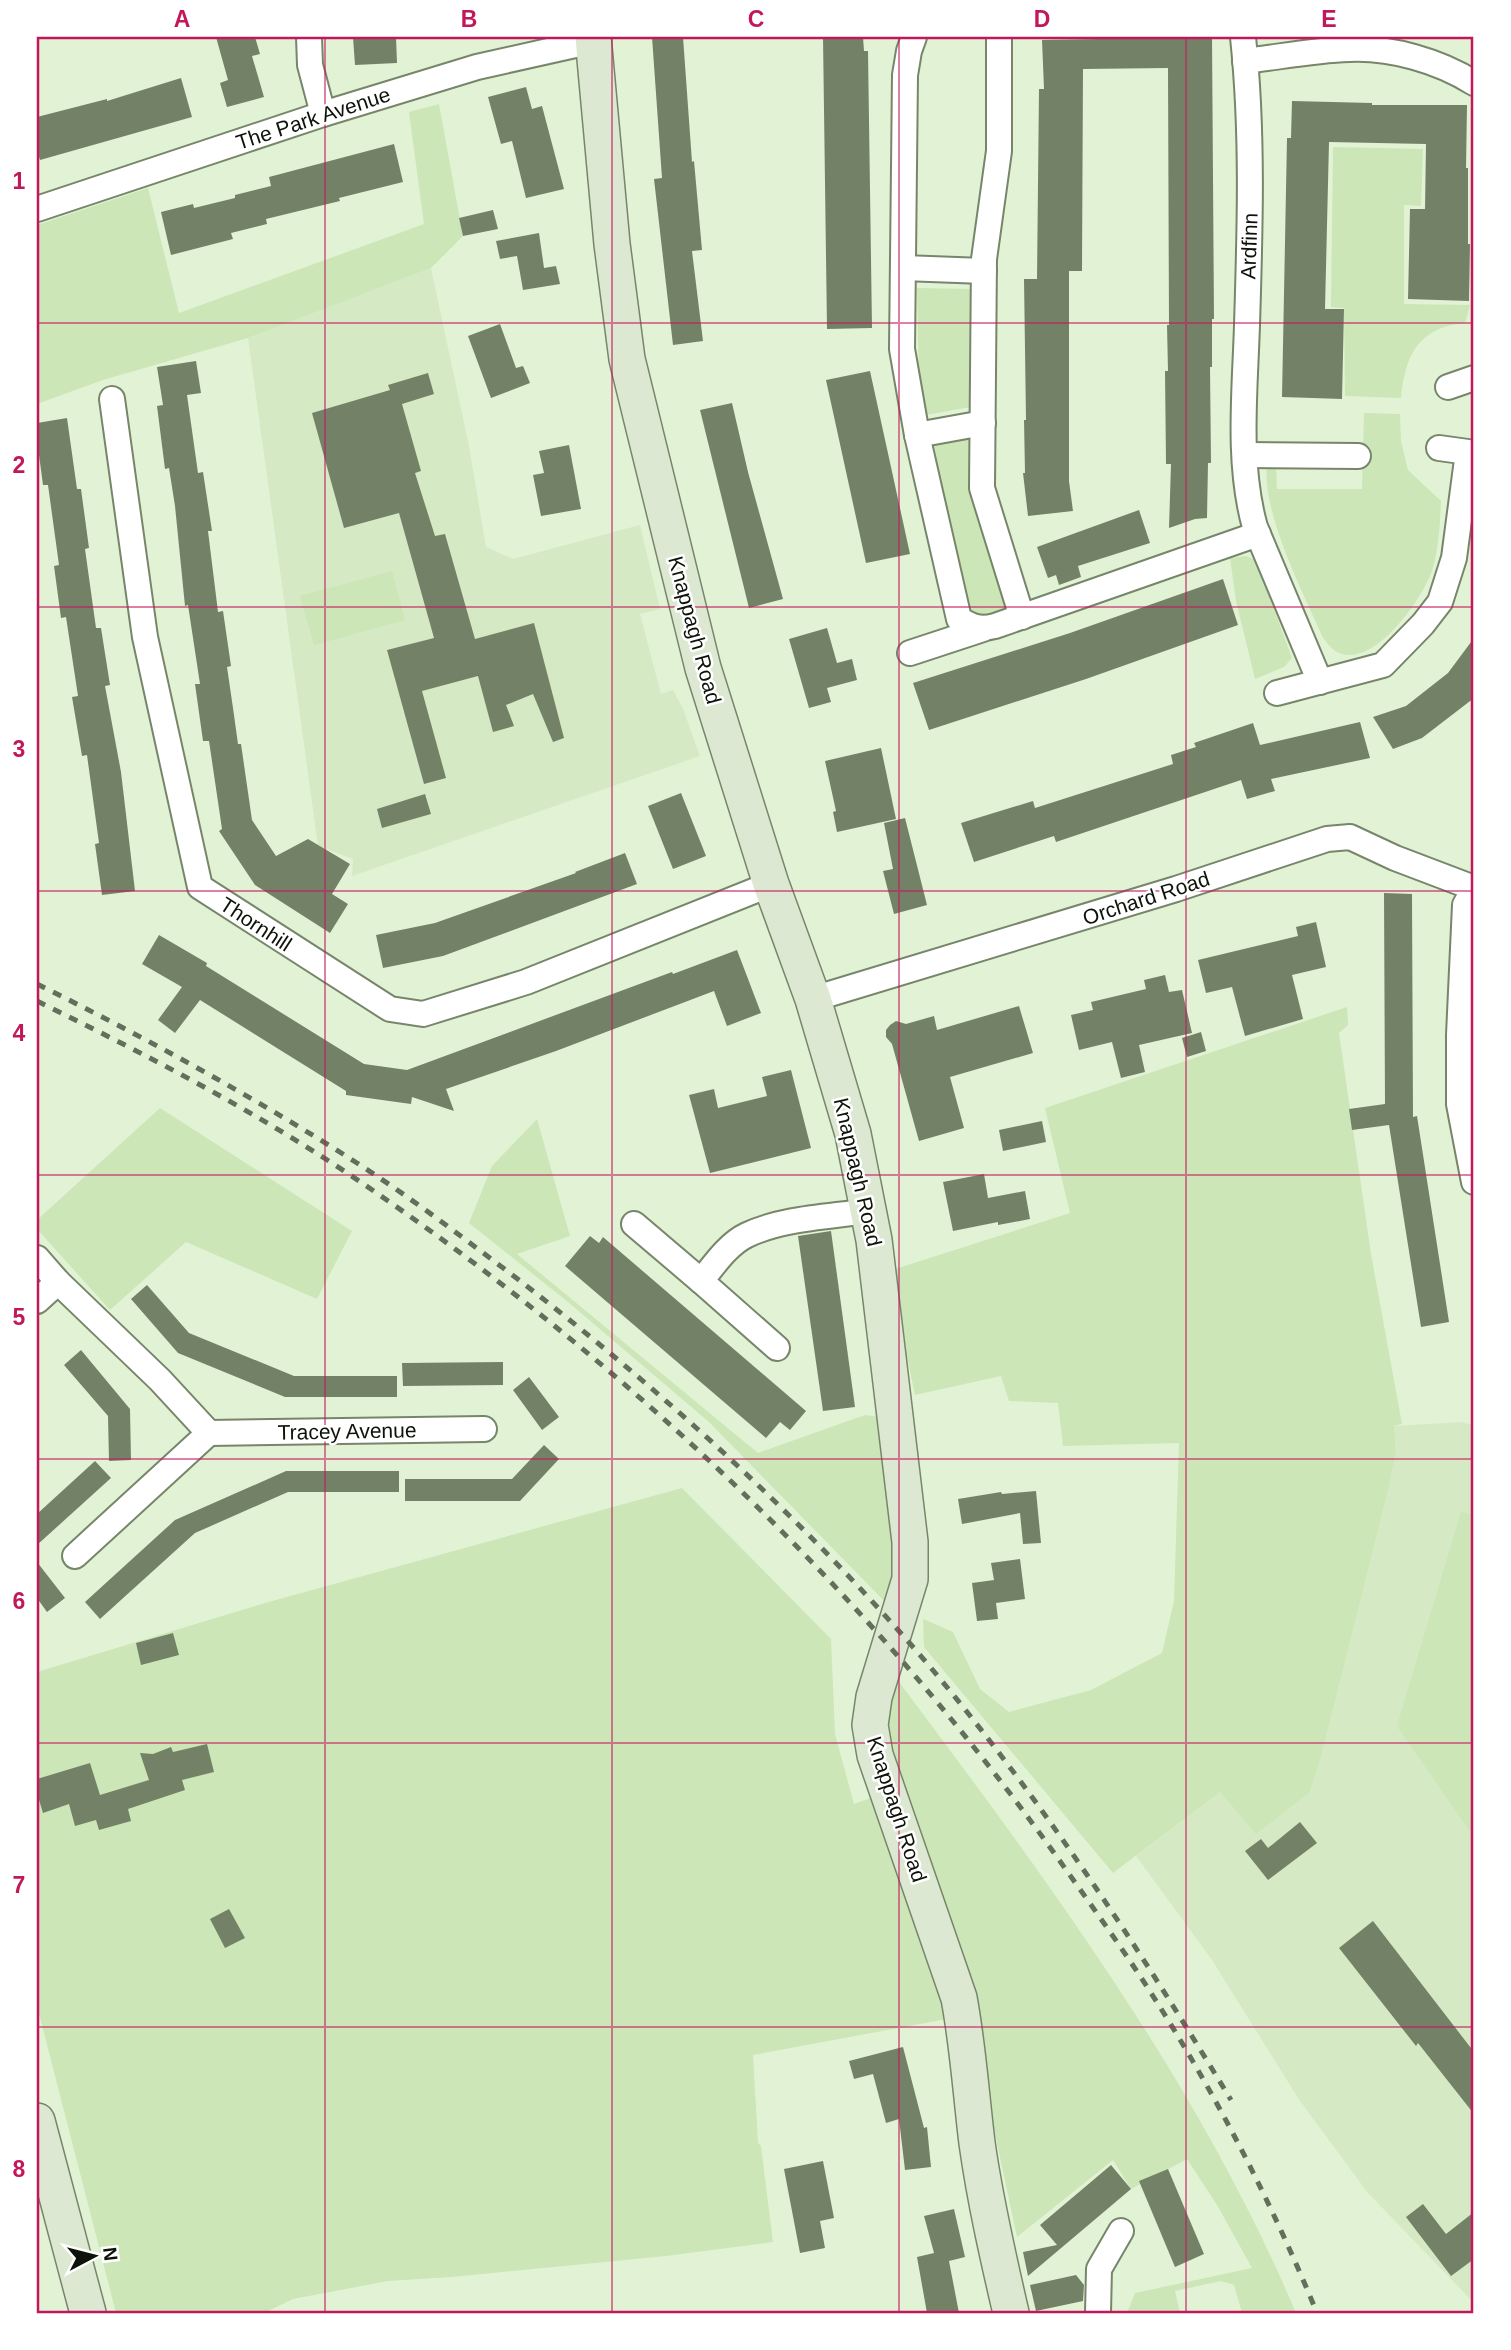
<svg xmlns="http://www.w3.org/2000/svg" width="1511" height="2350" font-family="Arial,sans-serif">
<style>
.built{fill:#d4e9c4}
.green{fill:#cce6b7}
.building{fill:#738267}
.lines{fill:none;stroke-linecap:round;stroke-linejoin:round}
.street-casing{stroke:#77866b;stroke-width:28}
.secondary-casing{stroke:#77866b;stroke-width:38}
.street{stroke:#fff;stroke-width:24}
.secondary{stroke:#dce8d1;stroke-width:35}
.rail{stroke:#636e5c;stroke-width:5;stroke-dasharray:9 9;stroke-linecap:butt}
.grid{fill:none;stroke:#c2185b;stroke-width:2;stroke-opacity:0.55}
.labels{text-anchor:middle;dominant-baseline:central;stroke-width:5;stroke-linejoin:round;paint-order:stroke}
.street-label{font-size:21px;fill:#0d1309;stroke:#fff}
.neatline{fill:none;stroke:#c2185b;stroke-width:2.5}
.grid-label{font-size:23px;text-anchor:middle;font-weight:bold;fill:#c2185b}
</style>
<rect width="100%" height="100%" fill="#e2f3d5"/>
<g class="built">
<polygon points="431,268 469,446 486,547 513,559 640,525 660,609 640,614 661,694 673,690 683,709 700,756 352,876 353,859 318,846 248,338"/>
<polygon points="1463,1422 1474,1426 1474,2303 1368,2193 1300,2101 1212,1960 1136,1856 1220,1792 1256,1833 1310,1792 1321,1757 1390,1483 1396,1450 1394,1426"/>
</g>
<g class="green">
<polygon points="439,104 463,236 431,268 248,338 103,380 37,404 37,225 148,188 179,313 424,224 409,112"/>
<path d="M1333 147 1423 149 1421 206 1404 205V304L1470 305 1465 323C1418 327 1405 356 1401 398L1345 396 1344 308 1331 307Z"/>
<polygon points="917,288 971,289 971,407 926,415 919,383"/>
<path d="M1364 413 1400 414 1401 441 1408 470 1441 501C1440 523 1439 549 1432 571 1422 599 1377 664 1342 654 1332 651 1327 643 1322 636 1303 592 1261 511 1267 464L1276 465 1277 489H1362Z"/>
<polygon points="971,437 1009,602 1006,610 988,617 970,614 940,487 933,443"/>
<polygon points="1246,556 1256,560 1292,658 1284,667 1255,679 1236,601 1230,558"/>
<polygon points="392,571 405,620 314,645 300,596"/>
<polygon points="1347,1007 1348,1025 1339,1033 1371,1254 1402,1424 1394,1426 1396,1450 1390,1483 1321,1757 1310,1792 1256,1834 1220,1792 1113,1873 924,1647 923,1619 953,1632 980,1689 1009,1712 1091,1690 1162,1653 1174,1601 1179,1443 1063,1446 1058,1403 1009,1401 1001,1376 915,1395 889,1271 1070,1213 1045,1108"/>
<polygon points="160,1108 352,1231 317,1299 186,1242 110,1310 37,1229 37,1220"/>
<polygon points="537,1119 570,1236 517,1254 758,1453 865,1415 881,1417 900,1543 894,1611 709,1422 568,1302 469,1223 492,1166"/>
<polygon points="682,1488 831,1639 835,1734 854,1804 876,1796 917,1904 947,2019 753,2055 758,2143 761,2146 773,2242 666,2256 452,2277 388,2281 293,2299 264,2313 116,2313 37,2006 37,1672 265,1603"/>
<polygon points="1461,1512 1474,1515 1474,1837 1397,1726"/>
<path d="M893 1674C1043 1874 1198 2081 1296 2313H1242L1234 2285 1221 2281 1175 2291 1180 2313H1127L1135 2293 1252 2268 1217 2205 1187 2159 1131 2189 1113 2160 1017 2237 995 2134 970 1993 886 1754 884 1712Z"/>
</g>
<g class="building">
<polygon points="216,37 255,37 260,54 252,56 264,97 227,107 220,83 228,80"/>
<polygon points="353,37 396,37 397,63 355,65"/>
<polygon points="652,37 683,37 692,162 694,161 702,250 692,251 703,341 673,345 654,179 662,178"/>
<polygon points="823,37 863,37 864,51 868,51 872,328 827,329"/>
<polygon points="1212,37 1214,319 1212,319 1212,367 1210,367 1211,463 1208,463 1207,518 1195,519 1169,528 1171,464 1166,464 1165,371 1168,371 1167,325 1169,325 1168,68 1083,69 1082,271 1069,271 1069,481 1073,511 1028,516 1023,473 1025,473 1024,420 1026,420 1024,279 1037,279 1039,89 1044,89 1042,40"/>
<polygon points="181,78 192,117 40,160 37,150 37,117 107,99 107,101"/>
<polygon points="526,87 532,109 542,106 564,189 526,198 512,141 501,144 488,97"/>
<polygon points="1292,101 1372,103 1372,105 1467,105 1466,168 1468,168 1468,244 1470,244 1469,301 1408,299 1410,209 1425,209 1426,144 1329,142 1325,309 1344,309 1342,399 1282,397 1287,138 1291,138"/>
<polygon points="394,144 403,182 339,198 340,201 266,219 267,224 231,233 233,239 171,255 161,212 193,204 194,208 235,198 235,195 271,186 269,177"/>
<polygon points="493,210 498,229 463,236 459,218"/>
<polygon points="539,233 544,268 556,266 560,284 523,290 517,256 500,259 496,241"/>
<polygon points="500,324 516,368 523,366 530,383 491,398 468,336"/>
<polygon points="196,361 201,393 187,395 198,473 203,472 212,531 208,531 218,612 223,611 231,666 227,667 233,708 238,744 241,744 252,820 276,856 308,839 350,864 332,894 348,904 330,933 255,885 219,831 222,829 209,741 203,741 195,684 200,684 188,605 185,606 175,506 169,468 165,469 157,406 163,405 157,367"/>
<polygon points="870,371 910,554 866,563 826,380"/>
<polygon points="428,373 434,394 402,404 421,471 415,473 435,536 445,534 475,639 534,623 564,738 553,742 533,694 506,705 514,726 493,732 478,676 422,691 446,778 424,784 387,650 434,638 399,513 344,528 312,413 390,390 388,385"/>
<polygon points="732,403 748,472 783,599 749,608 700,410"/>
<polygon points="67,418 77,489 81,489 89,548 85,549 96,628 101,628 110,685 105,686 121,772 135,891 102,895 95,844 99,843 87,755 82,756 72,697 78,696 66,617 61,618 54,566 59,565 48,485 43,485 37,440 37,423"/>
<polygon points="569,445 581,509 541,516 533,475 544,473 539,451"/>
<polygon points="1139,510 1150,543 1078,566 1081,577 1059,585 1056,575 1048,578 1037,547"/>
<polygon points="1223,579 1238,625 1086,679 929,730 913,683 1070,633"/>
<polygon points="827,628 837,663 852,659 857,680 827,688 831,702 809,708 789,639"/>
<polygon points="1474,638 1474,698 1422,738 1393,749 1373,717 1406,706 1448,673"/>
<polygon points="1360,722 1370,758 1271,779 1275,791 1247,799 1241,780 1056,842 1054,836 974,862 961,823 1033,801 1035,808 1173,764 1171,755 1196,747 1194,743 1253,723 1260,745"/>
<polygon points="881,748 896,819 837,832 833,812 836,811 825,761"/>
<polygon points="681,793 706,856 673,869 648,806"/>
<polygon points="425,794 431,814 382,828 377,809"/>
<polygon points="905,818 927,905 894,914 883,871 893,869 884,823"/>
<polygon points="625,853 637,884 443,956 383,968 376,935 435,923 576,873 575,872"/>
<polygon points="1384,893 1412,894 1413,1117 1417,1116 1449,1322 1421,1327 1389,1125 1352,1130 1349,1109 1385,1104"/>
<polygon points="1316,922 1326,967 1292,975 1303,1019 1245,1036 1232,987 1206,993 1198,960 1298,936 1296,927"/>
<polygon points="159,935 207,963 206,966 364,1064 407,1070 672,972 673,974 737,950 761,1013 727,1026 714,991 556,1051 446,1089 454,1111 412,1097 411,1104 346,1095 346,1091 200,1000 175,1033 158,1020 182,987 142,964"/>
<polygon points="1165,975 1169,992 1182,990 1192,1033 1139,1045 1145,1072 1121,1078 1112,1042 1079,1050 1071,1015 1093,1010 1091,1002 1146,989 1144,980"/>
<polygon points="1019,1006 1033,1053 950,1077 964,1128 919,1141 892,1044 886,1037 886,1030 890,1025 896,1021 906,1024 934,1016 937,1030"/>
<polygon points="1201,1032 1206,1051 1187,1057 1182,1038"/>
<polygon points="791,1070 811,1148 710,1173 689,1095 714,1089 718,1108 767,1096 762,1077"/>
<polygon points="1042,1121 1046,1142 1003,1151 999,1130"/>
<polygon points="984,1174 988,1198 1025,1191 1030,1219 998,1225 998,1222 953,1231 943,1182"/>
<polygon points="831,1231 855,1407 823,1411 798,1236"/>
<polygon points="590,1236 599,1243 603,1237 806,1411 790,1430 780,1422 766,1438 565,1266"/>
<polygon points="147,1285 189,1333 294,1376 397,1376 397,1397 285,1397 178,1353 131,1299"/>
<polygon points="81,1350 130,1409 131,1460 109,1461 108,1416 64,1365"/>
<polygon points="503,1362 503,1385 403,1386 402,1363"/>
<polygon points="529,1377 559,1417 542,1430 513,1390"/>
<polygon points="544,1445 559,1459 520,1501 405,1501 405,1479 512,1479"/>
<polygon points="95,1461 111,1478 37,1545 37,1514"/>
<polygon points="286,1471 399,1471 399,1492 288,1492 195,1533 100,1619 85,1602 175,1520"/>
<polygon points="1036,1491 1041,1543 1023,1544 1020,1513 962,1524 958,1499 1001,1492 1002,1494"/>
<polygon points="1020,1559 1025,1599 996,1603 998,1619 977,1621 972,1583 994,1580 991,1563"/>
<polygon points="37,1562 65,1598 47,1612 37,1598"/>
<polygon points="173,1633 179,1655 141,1665 136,1643"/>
<polygon points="207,1744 214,1772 182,1780 185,1790 128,1809 131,1821 99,1830 96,1820 75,1826 69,1804 43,1813 37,1793 37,1779 90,1763 100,1795 149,1780 140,1753 153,1754 171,1747 173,1752"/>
<polygon points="1300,1822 1317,1843 1268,1880 1245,1851 1261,1839 1268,1848"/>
<polygon points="229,1909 245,1938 225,1948 210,1919"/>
<polygon points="1373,1921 1474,2052 1474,2114 1418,2043 1416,2046 1339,1948"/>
<polygon points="903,2047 924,2128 927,2127 931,2167 905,2170 899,2119 886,2123 873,2074 854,2079 849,2061"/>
<polygon points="823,2161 834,2218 820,2221 825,2248 800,2253 784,2169"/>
<polygon points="1111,2165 1131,2189 1028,2276 1023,2252 1057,2245 1040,2225"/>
<polygon points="1168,2169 1204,2254 1175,2267 1139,2181"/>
<polygon points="1423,2204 1446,2234 1474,2212 1474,2259 1451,2276 1406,2217"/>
<polygon points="954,2209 965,2257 949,2261 959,2313 927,2313 917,2257 934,2253 924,2216"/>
<polygon points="1076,2275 1084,2285 1083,2301 1036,2311 1030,2285"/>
</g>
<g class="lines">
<defs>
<g id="street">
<polyline points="309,37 310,65 323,114"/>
<path d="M914 37 909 51 905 75 902 349 917 435 959 619C972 627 980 630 995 626L1258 534"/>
<polyline points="999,37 999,151 984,259 982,488 1022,617"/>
<path d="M1243 37C1253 132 1250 229 1247 325 1245 391 1237 463 1255 527L1320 682"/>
<path d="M1245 61C1279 57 1315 50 1349 49 1391 47 1439 61 1474 83"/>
<polyline points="37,209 323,114 477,67 593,41"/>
<polyline points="903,268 984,271"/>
<polyline points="1448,387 1474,378"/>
<polyline points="112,399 145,637 200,887 390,1009 423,1014 526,982 771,884"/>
<polyline points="917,435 983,423"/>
<polyline points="1245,455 1358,456"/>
<polyline points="910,653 983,629"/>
<polyline points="1277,693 1383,665 1423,624 1440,602 1454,558 1468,452 1439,448"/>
<polyline points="1474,889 1465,905 1459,1035 1459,1104 1474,1182"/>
<polyline points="813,999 1176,889 1327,839 1350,837 1395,858 1474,888"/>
<polyline points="634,1224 701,1281"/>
<polyline points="37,1258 58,1282"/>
<polyline points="37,1301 58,1282 160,1380 209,1433 484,1429"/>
<path d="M777 1348 701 1281C714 1265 728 1244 747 1235 783 1218 829 1217 868 1211"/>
<polyline points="75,1556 209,1433"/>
<polyline points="1098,2313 1099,2269 1121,2231"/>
</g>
<g id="secondary">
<path d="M593 37 612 244 627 359 703 668 771 884 813 999 853 1134 874 1240 910 1542V1579L874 1697 870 1725 875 1755 959 1998C968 2046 971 2094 977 2143 985 2200 998 2257 1011 2313"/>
<polyline points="37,2121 88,2313"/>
</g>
</defs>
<use href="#street" class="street-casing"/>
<use href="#secondary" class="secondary-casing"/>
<use href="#street" class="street"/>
<use href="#secondary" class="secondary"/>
<g class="rail">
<path d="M37 984C146 1038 254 1097 357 1163 413 1199 466 1240 519 1280 666 1394 805 1521 926 1662 1041 1798 1139 1948 1231 2100"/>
<path d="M37 1001C149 1056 261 1114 365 1185 633 1368 867 1592 1057 1857 1091 1905 1126 1953 1158 2004 1220 2102 1273 2206 1317 2313"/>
</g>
</g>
<path class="grid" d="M325 37V2313M612 37V2313M899 37V2313M1186 37V2313M37 323H1474M37 607H1474M37 891H1474M37 1175H1474M37 1459H1474M37 1743H1474M37 2027H1474"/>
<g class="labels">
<g class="street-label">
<text transform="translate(313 118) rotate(-18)">The Park Avenue</text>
<text transform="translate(1249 246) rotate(-88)">Ardfinn</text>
<text transform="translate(695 630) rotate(75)">Knappagh Road</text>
<text transform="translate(1146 898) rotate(-18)">Orchard Road</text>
<text transform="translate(256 924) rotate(33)">Thornhill</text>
<text transform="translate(858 1172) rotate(77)">Knappagh Road</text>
<text transform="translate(347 1431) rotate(-1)">Tracey Avenue</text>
<text transform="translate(897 1809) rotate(72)">Knappagh Road</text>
</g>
</g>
<rect width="1511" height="2350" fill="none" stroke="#ffffff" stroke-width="77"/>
<g transform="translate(94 2256) rotate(83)" stroke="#ffffff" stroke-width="5" paint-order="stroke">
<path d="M0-5L12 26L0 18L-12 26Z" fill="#0d1309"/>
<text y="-10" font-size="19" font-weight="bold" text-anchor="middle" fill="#0d1309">N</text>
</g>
<rect x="38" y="38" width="1434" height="2274" class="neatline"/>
<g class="grid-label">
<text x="182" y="27">A</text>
<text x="469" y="27">B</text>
<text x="756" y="27">C</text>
<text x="1042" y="27">D</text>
<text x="1329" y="27">E</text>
<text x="19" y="189">1</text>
<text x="19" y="473">2</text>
<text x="19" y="757">3</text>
<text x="19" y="1041">4</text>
<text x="19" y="1325">5</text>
<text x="19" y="1609">6</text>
<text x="19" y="1893">7</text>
<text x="19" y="2177">8</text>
</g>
</svg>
